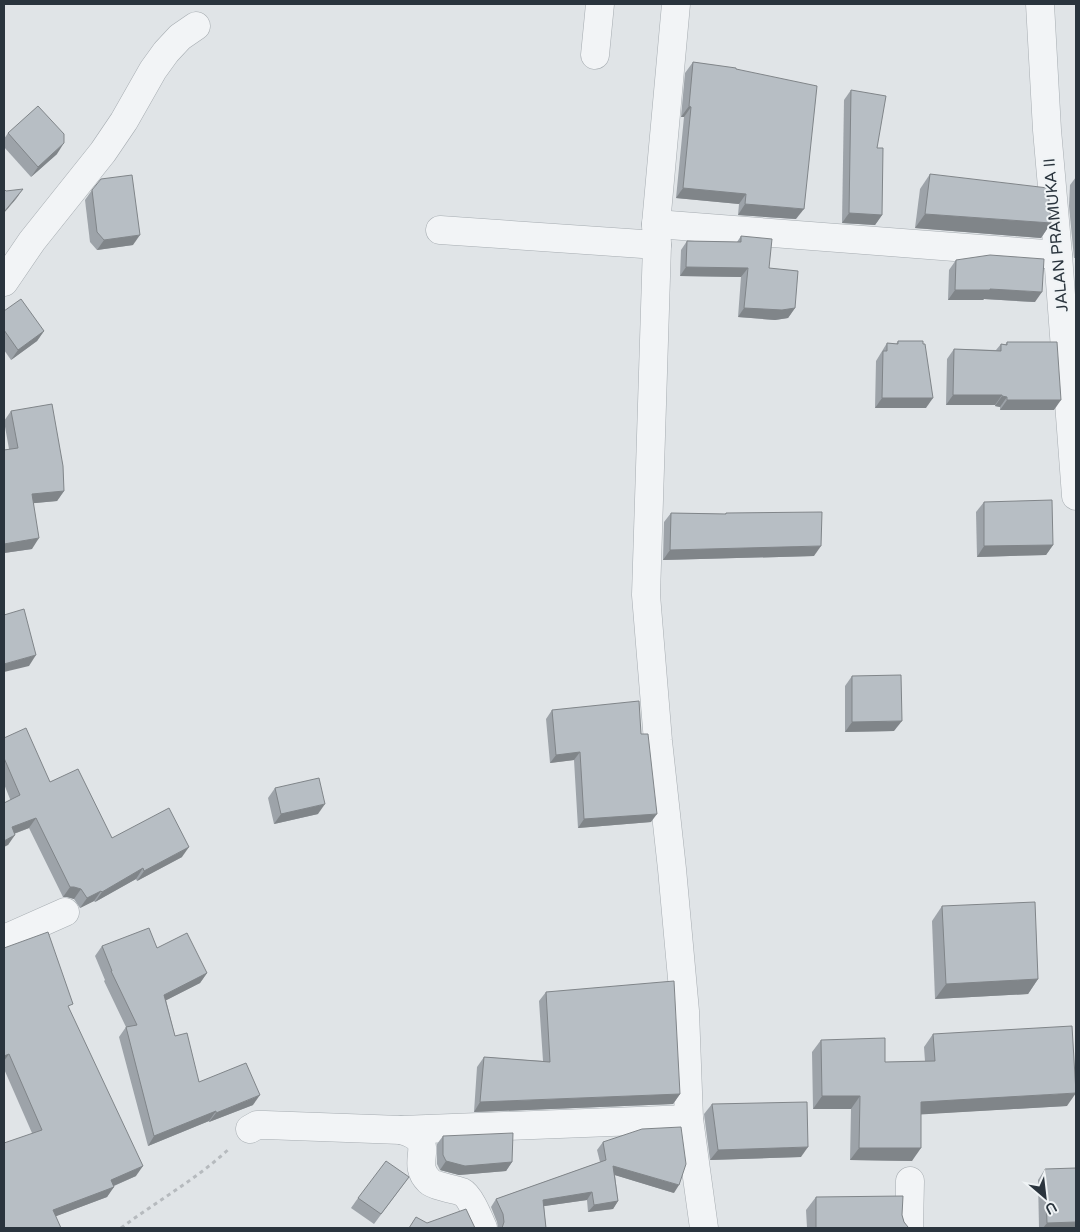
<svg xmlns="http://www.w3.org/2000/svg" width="1080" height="1232" font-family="'Varela Round',sans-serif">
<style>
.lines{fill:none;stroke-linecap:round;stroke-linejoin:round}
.minor-casing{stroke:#a6acb1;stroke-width:29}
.path{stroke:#b6babe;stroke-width:3;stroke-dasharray:4 4;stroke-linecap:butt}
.minor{stroke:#f2f4f6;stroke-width:28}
.wall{fill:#9da3a9}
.shaded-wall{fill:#808589}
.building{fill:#b7bec4;stroke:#808589}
.labels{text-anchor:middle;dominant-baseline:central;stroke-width:4;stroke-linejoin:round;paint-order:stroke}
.street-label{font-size:16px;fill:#2a343d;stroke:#eff3f5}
</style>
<rect width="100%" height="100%" fill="#e0e4e7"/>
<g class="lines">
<defs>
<g id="minor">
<polyline points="676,4 656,224 657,245 646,595 658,741 672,869 685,1011 689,1119 704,1228"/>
<polyline points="1040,4 1047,130 1058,255 1076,496"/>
<polyline points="595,55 600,4"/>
<polyline points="656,224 1058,255"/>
<polyline points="440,230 657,245"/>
<polyline points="4,282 32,241 103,152 124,121 153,70 166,52 180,37 196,26"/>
<polyline points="4,939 65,912"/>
<polyline points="250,1129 257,1125 265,1125 401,1130 689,1119"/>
<path d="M401 1130C441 1141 408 1161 429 1181 433 1185 441 1186 447 1188 451 1189 457 1190 462 1192 470 1196 479 1219 483 1228"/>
<polyline points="909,1228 910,1181"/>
</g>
</defs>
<use href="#minor" class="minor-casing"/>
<path class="path" d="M121 1228C157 1201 197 1179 230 1148"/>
<use href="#minor" class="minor"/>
</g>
<g class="wall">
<polygon points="693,62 736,69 796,219 738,215 739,204 676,198 684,117 681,117 685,73"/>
<polygon points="851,90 877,148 882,215 875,225 842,223 844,100"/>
<polygon points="8,133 57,154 31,177 4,147 4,139"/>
<polygon points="930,174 1051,223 1041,238 915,228 920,189"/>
<polygon points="1076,177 1076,258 1074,258 1069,206 1070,185"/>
<polygon points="92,190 133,245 97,250 90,242 85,200"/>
<polygon points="741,236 769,268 795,308 788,318 775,320 738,317 741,277 680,276 681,250 687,241 737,242"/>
<polygon points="956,260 1035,302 984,299 983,300 948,300 949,270"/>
<polygon points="4,311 44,331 37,341 11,360 4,350"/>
<polygon points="898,341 926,408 875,408 876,361 887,343 896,344"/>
<polygon points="1007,342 1054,410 1000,410 1000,407 995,406 995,405 946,405 947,359 954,349 996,350 1001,344 1005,345"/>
<polygon points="11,411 64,491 57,501 34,503 32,549 4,553 4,450 9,449 4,421"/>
<polygon points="984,502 1053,545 1046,555 977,557 976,512"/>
<polygon points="671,513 725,514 726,513 814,556 663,560 664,522"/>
<polygon points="852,676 894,731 845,732 845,686"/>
<polygon points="552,710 641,734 651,822 578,828 574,760 550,763 546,719"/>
<polygon points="4,738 50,782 112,838 182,857 137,881 136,879 95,902 94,901 80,908 74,899 67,897 63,897 29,828 14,834 8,845 10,799 4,784"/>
<polygon points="275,788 318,814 274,824 268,798"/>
<polygon points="942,906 1038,979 1028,994 935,999 932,921"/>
<polygon points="102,946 157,948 207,973 200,983 166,1000 175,1036 199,1082 253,1105 209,1122 209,1121 148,1146 119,1037 126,1027 104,981 105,980 95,956"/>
<polygon points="4,948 69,1009 136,1176 114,1186 107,1197 56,1216 4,1228 32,1133 4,1069"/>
<polygon points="546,992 680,1094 673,1104 474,1112 477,1067 484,1057 543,1061 539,1001"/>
<polygon points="933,1034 1067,1106 921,1114 912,1161 850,1160 851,1109 813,1109 812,1052 821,1040 885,1062 925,1061 924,1047"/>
<polygon points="712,1104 801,1157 710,1160 704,1114"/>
<polygon points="443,1136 512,1162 506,1171 459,1175 440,1170 437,1164 437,1144"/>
<polygon points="603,1142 674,1193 615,1175 618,1201 613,1209 588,1212 587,1200 544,1206 546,1228 498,1228 497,1222 491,1207 496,1199 600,1162 597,1150"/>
<polygon points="1045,1169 1076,1226 1075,1228 1039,1228 1038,1180"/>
<polygon points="409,1177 374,1224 351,1208 358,1198"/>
<polygon points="816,1197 902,1215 904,1222 908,1228 807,1228 806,1210"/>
</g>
<g class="shaded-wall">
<polygon points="689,106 691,107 684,117 681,117"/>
<polygon points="64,143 57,154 31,177 38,167"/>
<polygon points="683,188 746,194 739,204 676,198"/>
<polygon points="23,189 16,199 4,213 4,212"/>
<polygon points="745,204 804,209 796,219 738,215"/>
<polygon points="849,213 882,215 875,225 842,223"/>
<polygon points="925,214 1051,223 1041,238 915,228"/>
<polygon points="140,235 133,245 97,250 104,240"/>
<polygon points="686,267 748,268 741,277 680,276"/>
<polygon points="990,289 1042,292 1035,302 984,299 983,300 948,300 955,290"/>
<polygon points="744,308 795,308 788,318 775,320 738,317"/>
<polygon points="44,331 37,341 11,360 18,350"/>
<polygon points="953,395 1002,395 995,405 946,405"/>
<polygon points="1002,396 1007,397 1000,407 995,406"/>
<polygon points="882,398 933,398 926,408 875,408"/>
<polygon points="1007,400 1061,400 1054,410 1000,410"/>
<polygon points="64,491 57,501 25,504 32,494"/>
<polygon points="39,538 32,549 4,553 4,544"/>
<polygon points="1053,545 1046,555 977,557 984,546"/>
<polygon points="821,546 814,556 663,560 670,550"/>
<polygon points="36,655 29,666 4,672 4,664"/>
<polygon points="902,721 894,731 845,732 852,722"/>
<polygon points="580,752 574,760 550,763 556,755"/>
<polygon points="325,804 318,814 274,824 281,814"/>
<polygon points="657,814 651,822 578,828 584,819"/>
<polygon points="36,818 29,828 5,837 12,827"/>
<polygon points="15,835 8,845 4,847 4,841"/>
<polygon points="189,847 182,857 137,881 144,871"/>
<polygon points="143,868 136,879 95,902 102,892"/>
<polygon points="70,887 74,887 81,889 74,899 67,897 63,897"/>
<polygon points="101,891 94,901 80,908 87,898"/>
<polygon points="207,973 200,983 157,1005 164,995"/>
<polygon points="1038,979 1028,994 935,999 946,984"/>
<polygon points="9,1054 4,1061 4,1056"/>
<polygon points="1076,1093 1067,1106 912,1115 921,1102"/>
<polygon points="680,1094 673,1104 474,1112 480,1102"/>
<polygon points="260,1095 253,1105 209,1122 216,1113"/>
<polygon points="822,1096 860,1096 851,1109 813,1109"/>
<polygon points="216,1111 209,1121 148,1146 154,1136"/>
<polygon points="808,1147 801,1157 710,1160 718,1150"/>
<polygon points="859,1148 921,1148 912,1161 850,1160"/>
<polygon points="446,1161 512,1162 506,1171 459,1175 440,1170"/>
<polygon points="143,1166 136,1176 104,1190 111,1180"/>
<polygon points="613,1166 679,1185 674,1193 608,1173"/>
<polygon points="114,1187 107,1197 46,1220 53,1210"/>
<polygon points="592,1192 587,1200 538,1207 543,1200"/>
<polygon points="618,1201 613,1209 588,1212 594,1205"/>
<polygon points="1076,1222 1076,1226 1075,1228 1043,1228 1047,1223"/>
</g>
<g class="building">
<polygon points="693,62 736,68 736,69 817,86 804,209 745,204 746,194 683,188 691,107 689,106"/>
<polygon points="851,90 886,96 877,148 883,148 882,215 849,213"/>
<polygon points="38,106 64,134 64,143 38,167 8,133"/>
<polygon points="930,174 1048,188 1051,223 925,214"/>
<polygon points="132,175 140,235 104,240 97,232 92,190 101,179"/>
<polygon points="4,189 6,191 23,189 4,212"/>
<polygon points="741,236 772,239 769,268 798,271 795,308 782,310 744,308 748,268 686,267 687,241 741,242"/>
<polygon points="990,255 1044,259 1042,292 990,289 990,290 955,290 956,260"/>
<polygon points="21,299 44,331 18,350 4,330 4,311"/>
<polygon points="898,341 923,341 923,344 925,344 933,398 882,398 883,351 887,351 887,343 898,344"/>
<polygon points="1007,342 1057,342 1061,400 1007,400 1007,397 1002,396 1002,395 953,395 954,349 1001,351 1001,344 1007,345"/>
<polygon points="52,404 63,466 64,491 32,494 39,538 4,544 4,450 18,448 11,411"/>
<polygon points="1052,500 1053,545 984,546 984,502"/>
<polygon points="822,512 821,546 670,550 671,513 726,514 726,513"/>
<polygon points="24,609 36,655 4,664 4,615"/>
<polygon points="901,675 902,721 852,722 852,676"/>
<polygon points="639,701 641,734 648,734 657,814 584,819 580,752 556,755 552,710"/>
<polygon points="26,728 50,782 78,769 112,838 169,808 189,847 144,871 143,868 102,892 101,891 87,898 81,889 74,887 70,887 36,818 12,827 15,835 4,841 4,803 20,795 4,758 4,738"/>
<polygon points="319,778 325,804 281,814 275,788"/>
<polygon points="1035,902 1038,979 946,984 942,906"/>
<polygon points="149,928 157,948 187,933 207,973 164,995 175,1036 187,1033 199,1082 246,1063 260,1095 216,1113 216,1111 154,1136 126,1027 137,1025 111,971 112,971 102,946"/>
<polygon points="48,932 73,1004 68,1006 143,1166 111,1180 114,1187 53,1210 61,1228 4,1228 4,1143 42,1130 9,1054 4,1056 4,948"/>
<polygon points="674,981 680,1094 480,1102 484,1057 550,1062 546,992"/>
<polygon points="1072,1026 1076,1093 921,1102 921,1148 859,1148 860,1096 822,1096 821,1040 885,1038 885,1062 935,1061 933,1034"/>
<polygon points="807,1102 808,1147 718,1150 712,1104"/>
<polygon points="681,1127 686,1164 679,1185 613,1166 618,1201 594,1205 592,1192 543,1200 546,1228 502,1228 504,1222 503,1214 496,1199 606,1160 603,1142 642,1129"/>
<polygon points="513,1133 512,1162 465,1166 446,1161 443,1155 443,1136"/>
<polygon points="386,1161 409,1177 381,1214 358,1198"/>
<polygon points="1076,1168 1076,1222 1047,1223 1045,1169"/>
<polygon points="903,1196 902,1215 904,1222 908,1227 908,1228 816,1228 816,1197"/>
<polygon points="466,1209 475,1228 409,1228 416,1217 427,1223"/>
</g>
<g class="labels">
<g class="street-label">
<text transform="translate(1056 235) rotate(-95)">JALAN PRAMUKA II</text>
</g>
</g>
<rect width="1080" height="1232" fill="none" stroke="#2a343d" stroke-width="10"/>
<g transform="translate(1045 1197) rotate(152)" stroke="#eff3f5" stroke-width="4" paint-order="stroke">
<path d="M0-4L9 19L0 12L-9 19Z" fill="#2a343d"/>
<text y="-8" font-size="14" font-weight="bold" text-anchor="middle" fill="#2a343d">U</text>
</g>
</svg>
